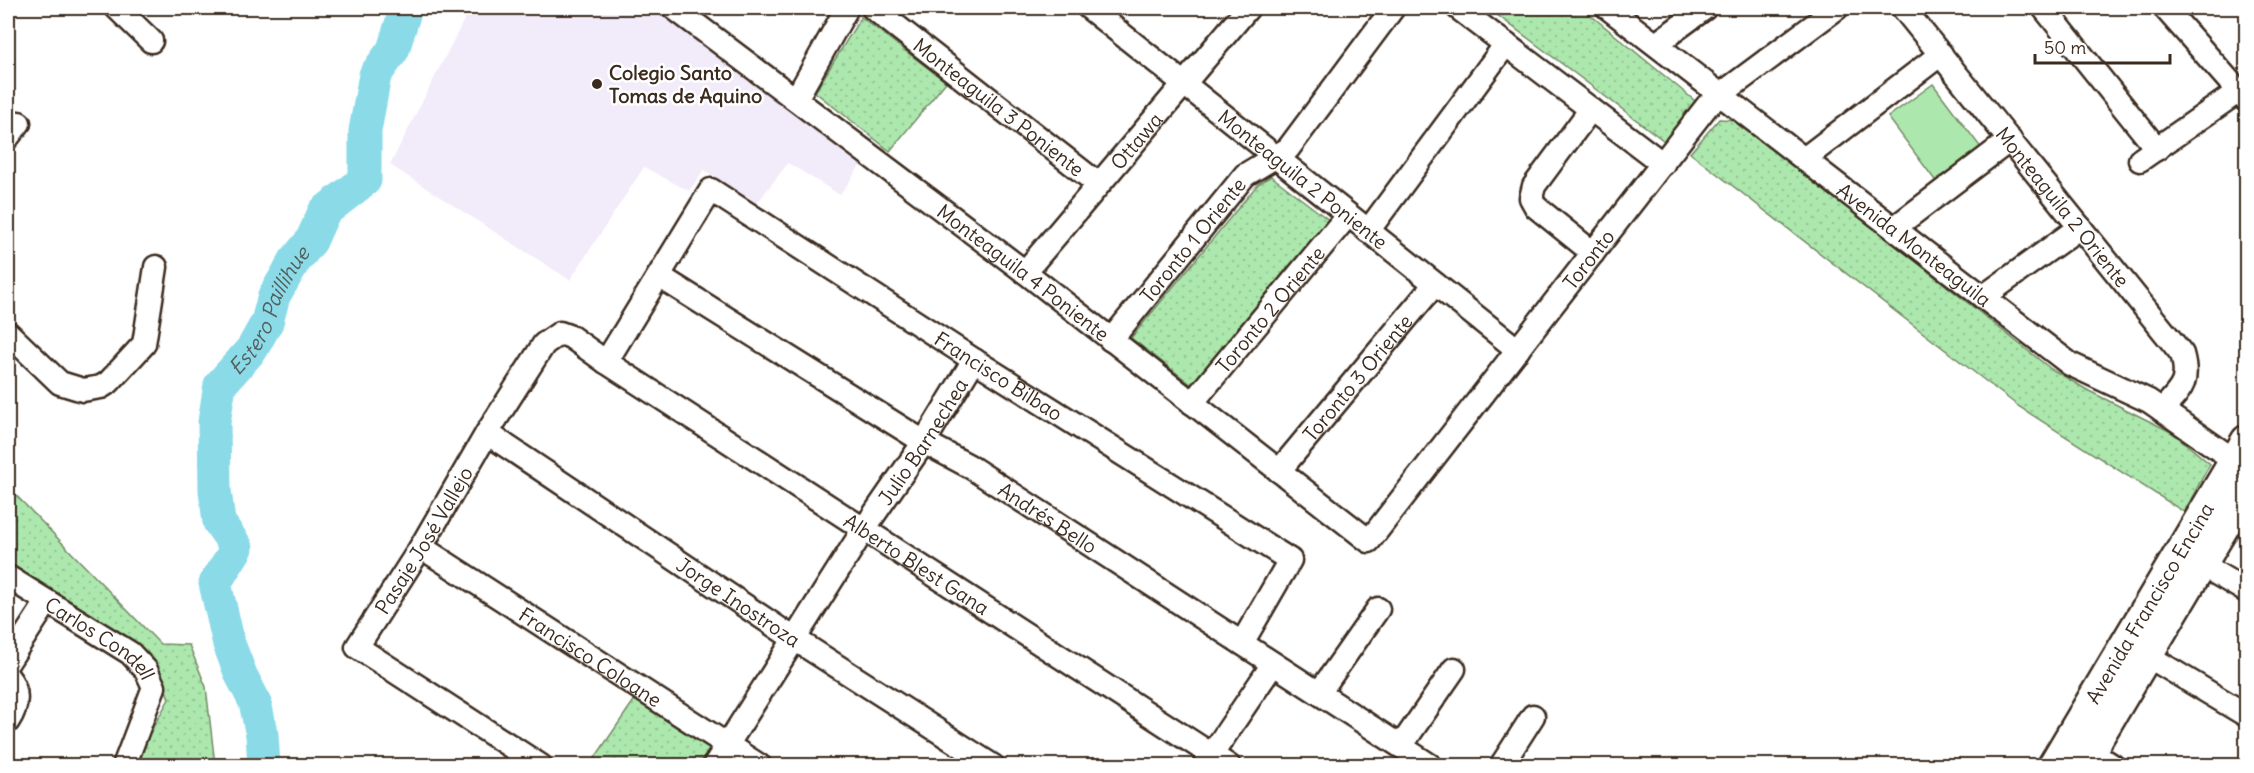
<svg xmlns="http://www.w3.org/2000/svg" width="2254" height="773" font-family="Delius,sans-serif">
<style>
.built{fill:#f2ebf9}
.grass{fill:#ace8ad;stroke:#748966;stroke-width:1.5}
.park{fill:url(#park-dots);stroke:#748966;stroke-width:1.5}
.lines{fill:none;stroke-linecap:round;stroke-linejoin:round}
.river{stroke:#8bdae8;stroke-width:33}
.minor-casing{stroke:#3b2a1e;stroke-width:27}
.major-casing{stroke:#3b2a1e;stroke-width:33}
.minor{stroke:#fff;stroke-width:22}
.major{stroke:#fff;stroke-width:28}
.poi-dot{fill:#3b2a1e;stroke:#fff;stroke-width:2}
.labels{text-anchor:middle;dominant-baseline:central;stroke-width:5;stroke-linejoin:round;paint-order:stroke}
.poi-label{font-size:20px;font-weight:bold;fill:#3b2a1e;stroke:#fff;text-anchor:start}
.street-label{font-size:20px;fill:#3b2a1e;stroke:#fff}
.water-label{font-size:21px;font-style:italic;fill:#535f5b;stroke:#fff}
</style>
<defs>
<pattern id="park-dots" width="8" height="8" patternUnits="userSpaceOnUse" patternTransform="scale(1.5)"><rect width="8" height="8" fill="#ace8ad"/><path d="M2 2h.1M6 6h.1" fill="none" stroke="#95c794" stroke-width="1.8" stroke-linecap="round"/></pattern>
</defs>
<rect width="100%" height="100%" fill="#fff"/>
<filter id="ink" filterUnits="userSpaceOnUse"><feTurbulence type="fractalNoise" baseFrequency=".0167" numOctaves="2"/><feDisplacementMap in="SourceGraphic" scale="12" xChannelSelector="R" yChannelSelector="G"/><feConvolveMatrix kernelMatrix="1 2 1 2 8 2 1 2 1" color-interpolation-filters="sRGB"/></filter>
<g filter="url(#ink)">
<polygon class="built" points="470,8 662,8 864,160 840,195 788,163 757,203 704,170 689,191 644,167 570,280 390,165"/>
<polygon class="grass" points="1933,84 1982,149 1937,183 1888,117"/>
<g class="park">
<polygon points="1488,8 1582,8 1700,105 1667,143"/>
<polygon points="861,17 946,82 890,151 815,92"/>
<polygon points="1719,119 1738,120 2051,369 2089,391 2173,433 2210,464 2184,512 2018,406 1690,153"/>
<polygon points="1271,176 1329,220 1192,385 1131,338 1258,184"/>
<polygon points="8,487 160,644 189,645 206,687 215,765 137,765 147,738 169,699 158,666 136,645 8,565"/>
<polygon points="635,699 710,748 699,765 590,765"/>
</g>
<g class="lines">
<path class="river" id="s1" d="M264 766 262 735 255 702 241 675 229 644 215 583 237 548 219 522 215 490 214 422 220 385 252 349 267 322 274 296 294 262 311 241 324 212 365 180V131L375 75 393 50 406 8"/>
<defs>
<g id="minor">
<polyline points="117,8 151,41"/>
<path id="s2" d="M674 8 1025 272 1369 541 1707 106 1720 95 1837 8"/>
<path id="s3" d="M873 8 1098 184"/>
<path id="s4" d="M1089 8 1518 350"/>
<polyline points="1458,8 1663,164"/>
<path id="s5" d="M1608 8 2070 364 2149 401 2234 460 2246 458"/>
<path id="s6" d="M1903 8 2182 354C2190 383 2181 389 2162 410"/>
<polyline points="2044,8 2157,149"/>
<polyline points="2165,8 2246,100"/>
<polyline points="1656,44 1705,8"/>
<polyline points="796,99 847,8"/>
<polyline points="1591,109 1534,186 1531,198 1536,207 1593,253"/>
<polyline points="8,137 19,123"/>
<polyline points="1804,159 1941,54"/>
<polyline points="2140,160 2239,91"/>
<polyline points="1894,228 2010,140"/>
<polyline points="1368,231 1506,44"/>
<path id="s7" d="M1025 272 1248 8"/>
<path id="s8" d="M659 276 924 442 969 466 1431 766"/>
<polyline points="1983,297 2080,227"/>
<polyline points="8,333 60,383 83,390 101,387 109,382 144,344 156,267"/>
<path id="s9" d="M1111 340 1245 175 1288 149 1393 8"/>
<path id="s10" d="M606 362 711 190 974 360 1290 560 1242 643"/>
<path id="s11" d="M1192 403 1348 215"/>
<path id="s12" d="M487 433 793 638 993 766"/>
<path id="s13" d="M1279 471 1435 284"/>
<path id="s14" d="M421 547 760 766"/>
<polyline points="2202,565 2246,591"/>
<path id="s15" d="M8 577 130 653 146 670 154 687 124 766"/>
<polyline points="2148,656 2246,715"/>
<polyline points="8,662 47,602"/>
<path d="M8 677C19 690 18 706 8 721"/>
<polyline points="1319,693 1378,609"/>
<polyline points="2077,743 2113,766"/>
<polyline points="1401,746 1454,669"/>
<path id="s16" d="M541 766 357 647 421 547 487 433 544 344 560 333 571 337 606 362 1229 766"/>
<path id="s17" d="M714 766 864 529 924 442 974 360"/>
<polyline points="1204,766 1273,664"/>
<polyline points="1501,766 1533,716"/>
</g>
<g id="major">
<path id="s18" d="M2052 766 2246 440"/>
<polyline points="2082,766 2246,491"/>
</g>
</defs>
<use href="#minor" class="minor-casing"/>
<use href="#major" class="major-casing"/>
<use href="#minor" class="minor"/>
<use href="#major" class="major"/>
</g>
</g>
<circle class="poi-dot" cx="597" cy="84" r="6"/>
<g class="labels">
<g class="poi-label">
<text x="609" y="72">Colegio Santo<tspan x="609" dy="23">Tomas de Aquino</tspan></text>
</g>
<g class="street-label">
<text stroke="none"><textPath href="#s3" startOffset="160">Monteaguila 3 Poniente</textPath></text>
<text stroke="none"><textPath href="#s7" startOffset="172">Ottawa</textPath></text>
<text stroke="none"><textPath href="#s4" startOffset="274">Monteaguila 2 Poniente</textPath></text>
<text stroke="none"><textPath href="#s6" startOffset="255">Monteaguila 2 Oriente</textPath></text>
<text stroke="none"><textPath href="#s9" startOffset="129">Toronto 1 Oriente</textPath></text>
<text stroke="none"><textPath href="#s5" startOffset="387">Avenida Monteaguila</textPath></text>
<text stroke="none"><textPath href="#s2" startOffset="1233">Toronto</textPath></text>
<text stroke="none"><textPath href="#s2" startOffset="438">Monteaguila 4 Poniente</textPath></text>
<text stroke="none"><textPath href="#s11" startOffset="122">Toronto 2 Oriente</textPath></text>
<text stroke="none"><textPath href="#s10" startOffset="544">Francisco Bilbao</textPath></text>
<text stroke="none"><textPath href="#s13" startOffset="122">Toronto 3 Oriente</textPath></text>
<text stroke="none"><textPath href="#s17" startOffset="386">Julio Barnechea</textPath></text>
<text stroke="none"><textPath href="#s8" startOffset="458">Andrés Bello</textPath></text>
<text stroke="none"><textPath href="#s16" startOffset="345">Pasaje José Vallejo</textPath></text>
<text stroke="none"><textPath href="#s16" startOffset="1020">Alberto Blest Gana</textPath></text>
<text stroke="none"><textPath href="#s12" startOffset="303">Jorge Inostroza</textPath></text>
<text stroke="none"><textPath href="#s18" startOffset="190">Avenida Francisco Encina</textPath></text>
<text stroke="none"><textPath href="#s15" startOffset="111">Carlos Condell</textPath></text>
<text stroke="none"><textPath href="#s14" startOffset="202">Francisco Coloane</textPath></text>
</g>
<g class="water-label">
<text stroke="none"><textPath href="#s1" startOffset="492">Estero Paillihue</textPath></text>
</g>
</g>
<rect width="2254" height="773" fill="none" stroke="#fff" stroke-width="30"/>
<rect x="15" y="15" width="2224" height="743" fill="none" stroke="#3b2a1e" stroke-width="2" filter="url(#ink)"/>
<path d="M2035 54v9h135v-9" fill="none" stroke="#3b2a1e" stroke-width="3"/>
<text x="2044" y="54" font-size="18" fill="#3b2a1e" stroke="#ffffff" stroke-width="4.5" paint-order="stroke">50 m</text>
</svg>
